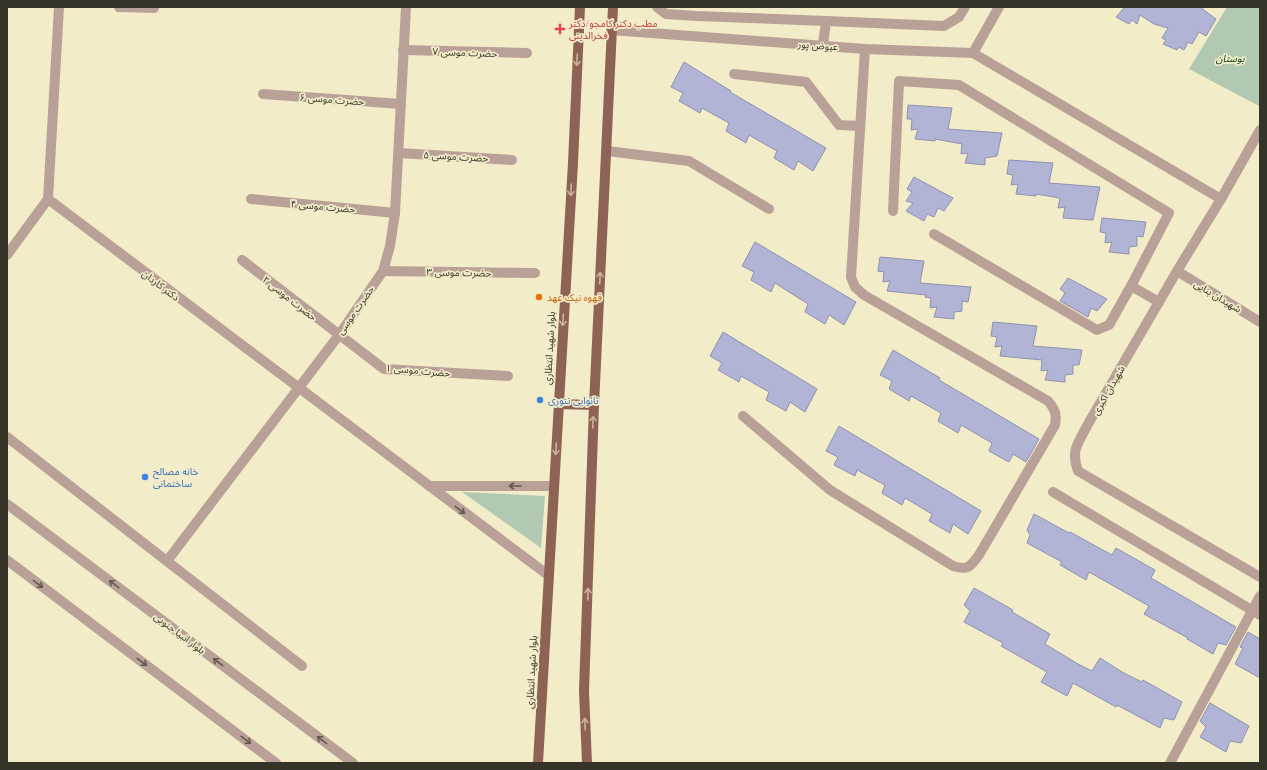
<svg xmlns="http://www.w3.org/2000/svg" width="1267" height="770" font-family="'Playfair Display','Noto Sans Arabic',serif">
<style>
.green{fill:#b0c9b0}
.building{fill:#b1b4d5;stroke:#8e91b1}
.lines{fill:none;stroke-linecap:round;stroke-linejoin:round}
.minor{stroke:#baa198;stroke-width:10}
.major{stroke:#8e6353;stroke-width:10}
.oneway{stroke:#cab59a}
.oneway2{stroke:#645a4e}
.health-dot{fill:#e0444e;stroke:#f2ecc9;stroke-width:1.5}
.food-dot{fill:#e8710a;stroke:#f2ecc9;stroke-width:1.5}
.shop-dot{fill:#3f7fe0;stroke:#f2ecc9;stroke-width:1.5}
.labels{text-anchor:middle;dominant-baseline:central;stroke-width:3.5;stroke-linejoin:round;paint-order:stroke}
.health-label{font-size:10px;fill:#be3a42;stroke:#f2ecc9;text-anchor:start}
.street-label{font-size:10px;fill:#363426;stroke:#f2ecc9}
.park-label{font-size:10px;font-style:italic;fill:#00410d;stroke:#f2ecc9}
.food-label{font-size:10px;fill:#c56008;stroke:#f2ecc9;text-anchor:start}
.shop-label{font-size:10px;fill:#366cbe;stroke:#f2ecc9;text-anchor:start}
</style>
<rect width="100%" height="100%" fill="#f2ecc9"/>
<g class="green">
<polygon points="1227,7 1260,7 1260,104 1259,106 1189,69"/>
<polygon points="462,492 545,496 541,548"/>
</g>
<g class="building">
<polygon points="1125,7 1200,7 1216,19 1206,36 1199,32 1192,44 1188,42 1184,50 1179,47 1177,50 1163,44 1166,40 1162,38 1168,28 1154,24 1140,15 1137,24 1132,20 1129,24 1116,17"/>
<polygon points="684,62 731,91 730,92 826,148 813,171 798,161 794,170 774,158 777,151 768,146 749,135 746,143 726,131 729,123 702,108 700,113 679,101 683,93 671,87"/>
<polygon points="908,105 952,108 948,129 1002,133 997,156 985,158 985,165 965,163 968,153 961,154 962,144 935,139 935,141 915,139 918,129 911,130 912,119 907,119"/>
<polygon points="1009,160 1053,163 1049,183 1100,187 1093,220 1063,218 1065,207 1058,208 1060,198 1036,194 1036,196 1016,194 1018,184 1011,185 1013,175 1007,174"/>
<polygon points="914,177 953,198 944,211 938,208 934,217 927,214 924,221 906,211 913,203 906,201 912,192 907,189"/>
<polygon points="1102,218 1146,222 1143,237 1137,236 1137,246 1129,247 1129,254 1109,252 1112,242 1105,243 1106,233 1100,232"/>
<polygon points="755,242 856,302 844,325 829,315 825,324 805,312 808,304 775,283 771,292 751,280 754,272 742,266"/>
<polygon points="880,257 924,261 920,283 971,287 968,302 962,301 962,311 954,312 954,319 934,317 937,307 930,308 931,298 925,297 926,295 887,291 890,281 883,282 884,272 878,271"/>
<polygon points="1068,278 1107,299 1097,311 1091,308 1088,317 1060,301 1065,293 1060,289"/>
<polygon points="993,322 1037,326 1033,346 1082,350 1079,365 1073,365 1073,374 1065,375 1065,382 1045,380 1048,370 1041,371 1042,360 1000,356 1002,346 995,347 997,337 991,336"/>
<polygon points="723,332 817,389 805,412 790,402 786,411 766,400 769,392 741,376 739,382 718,370 722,363 710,356"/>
<polygon points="893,350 940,378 939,380 1039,439 1026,462 1013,454 1009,462 989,451 992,443 961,425 958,433 938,421 941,413 911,396 909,401 889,389 892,381 880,375"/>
<polygon points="839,426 981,511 968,534 953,524 950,533 929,521 932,514 905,498 902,505 882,493 885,485 857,470 855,476 834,465 838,457 826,451"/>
<polygon points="1034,514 1069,533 1070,532 1112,555 1116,548 1155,570 1151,578 1236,627 1226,645 1218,643 1213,654 1187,639 1188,638 1144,614 1149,606 1089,572 1086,580 1060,565 1062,562 1027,543 1030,535 1027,530"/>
<polygon points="974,588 1013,610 1012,612 1050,634 1045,644 1078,664 1092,671 1100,658 1122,672 1142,682 1143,680 1182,702 1174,720 1164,718 1160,728 1117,705 1116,707 1073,683 1067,696 1041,682 1047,672 1001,646 1003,643 964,622 970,611 964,605"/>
<polygon points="1248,632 1260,639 1260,678 1235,664 1243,648 1240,647"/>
<polygon points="1210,703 1249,726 1241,743 1230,741 1226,752 1200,737 1206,727 1200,721"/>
</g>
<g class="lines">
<g class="minor">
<polyline points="59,7 48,199 548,575"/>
<polyline points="119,7 154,8"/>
<polyline points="657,7 666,14 697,16 826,21"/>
<polyline points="611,30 865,49 973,53 1221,199"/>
<polyline points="823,45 826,21 944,26 959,17 965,7"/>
<polyline points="403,50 527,53"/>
<polyline points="973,53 999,7"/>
<polyline points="734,74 806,82 839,125 860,126"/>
<polyline points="263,94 401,104"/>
<path d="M1260 130 1221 199 1177 271 1088 424C1079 442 1070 450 1078 471L1260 577"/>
<polyline points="607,151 689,161 769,209"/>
<polyline points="399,153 512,160"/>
<polyline points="251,199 395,213"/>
<polyline points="893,211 899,81 959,85 1169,213 1131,286 1159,302"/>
<polyline points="934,234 1097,330 1109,325 1131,286"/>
<polyline points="7,255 48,199"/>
<polyline points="242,260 384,369 508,376"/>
<polyline points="383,271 535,273"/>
<polyline points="1177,271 1260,322"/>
<path d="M743 416 830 490 953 566C968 571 971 566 979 555L1055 425C1057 415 1055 409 1048 401L864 295 855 287 851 277 865 49"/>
<polyline points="7,437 302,666"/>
<polyline points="429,486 554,486"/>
<polyline points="1053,492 1260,615"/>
<polyline points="7,504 353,763"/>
<polyline points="7,560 276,763"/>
<polyline points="167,561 339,335 383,271 390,246 395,213 406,7"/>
<polyline points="1170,763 1260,596"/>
</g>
<g class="major">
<polyline points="558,404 594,405"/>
<polyline points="538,763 573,163 580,7"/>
<polyline points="587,763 584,691 594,405 613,7"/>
</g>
</g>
<defs><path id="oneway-shaft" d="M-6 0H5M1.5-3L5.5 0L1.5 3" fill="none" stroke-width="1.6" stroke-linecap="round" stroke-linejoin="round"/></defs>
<g class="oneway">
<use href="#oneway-shaft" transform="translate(577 60) rotate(93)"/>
<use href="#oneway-shaft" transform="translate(571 190) rotate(93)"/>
<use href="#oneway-shaft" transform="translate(600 278) rotate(-87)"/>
<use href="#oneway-shaft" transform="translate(563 320) rotate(94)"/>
<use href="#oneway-shaft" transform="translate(593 422) rotate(-88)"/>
<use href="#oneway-shaft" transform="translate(556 449) rotate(93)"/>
<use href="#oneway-shaft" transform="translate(588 594) rotate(-88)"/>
<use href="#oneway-shaft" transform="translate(585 724) rotate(-92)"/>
</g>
<g class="oneway2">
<use href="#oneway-shaft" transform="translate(515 486) rotate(180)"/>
<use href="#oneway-shaft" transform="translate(460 510) rotate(37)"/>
<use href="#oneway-shaft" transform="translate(38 584) rotate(37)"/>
<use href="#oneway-shaft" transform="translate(114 584) rotate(-143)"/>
<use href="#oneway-shaft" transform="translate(142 662) rotate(37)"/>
<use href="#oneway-shaft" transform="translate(218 662) rotate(-143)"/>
<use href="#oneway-shaft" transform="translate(246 740) rotate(37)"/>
<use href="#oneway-shaft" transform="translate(322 740) rotate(-143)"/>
</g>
<path class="health-dot" d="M558 23h4v4h4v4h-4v4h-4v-4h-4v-4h4z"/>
<circle class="food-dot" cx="539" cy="297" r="4"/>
<g class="shop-dot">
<circle cx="540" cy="400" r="4"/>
<circle cx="145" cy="477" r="4"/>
</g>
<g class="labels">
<g class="health-label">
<text x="569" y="23">مطب دکتر کامجو/دکتر<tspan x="569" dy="12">فخرالدینی</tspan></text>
</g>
<g class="street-label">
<text transform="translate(818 45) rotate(4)">عیوض پور</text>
<text transform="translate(465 52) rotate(2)">حضرت موسی ۷</text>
<text transform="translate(332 99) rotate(4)">حضرت موسی ۶</text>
<text transform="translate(456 156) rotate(3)">حضرت موسی ۵</text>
<text transform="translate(323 206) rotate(5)">حضرت موسی ۴</text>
<text transform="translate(459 272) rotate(1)">حضرت موسی ۳</text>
<text transform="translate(161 285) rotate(37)">دکتر کاردان</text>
<text transform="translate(1218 296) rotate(31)">شهیدان بنایی</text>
<text transform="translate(290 298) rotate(38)">حضرت موسی ۲</text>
<text transform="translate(355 310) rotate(-55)">حضرت موسی</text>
<text transform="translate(549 348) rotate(-87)">بلوار شهید انتظاری</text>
<text transform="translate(418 370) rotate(5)">حضرت موسی ۱</text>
<text transform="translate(1108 390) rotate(-60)">شهیدان اکبری</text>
<text transform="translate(180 633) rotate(37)">بلوار انبیا جنوبی</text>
<text transform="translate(531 672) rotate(-87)">بلوار شهید انتظاری</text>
</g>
<g class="park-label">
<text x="1230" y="58">بوستان</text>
</g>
<g class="food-label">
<text x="547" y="297">قهوه نیک عهد</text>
</g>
<g class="shop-label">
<text x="548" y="400">نانوایی تنوری</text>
<text x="153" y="471">خانه مصالح<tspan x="153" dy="12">ساختمانی</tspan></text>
</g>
</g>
<rect width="1267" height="770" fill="none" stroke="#363426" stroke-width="16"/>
</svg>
